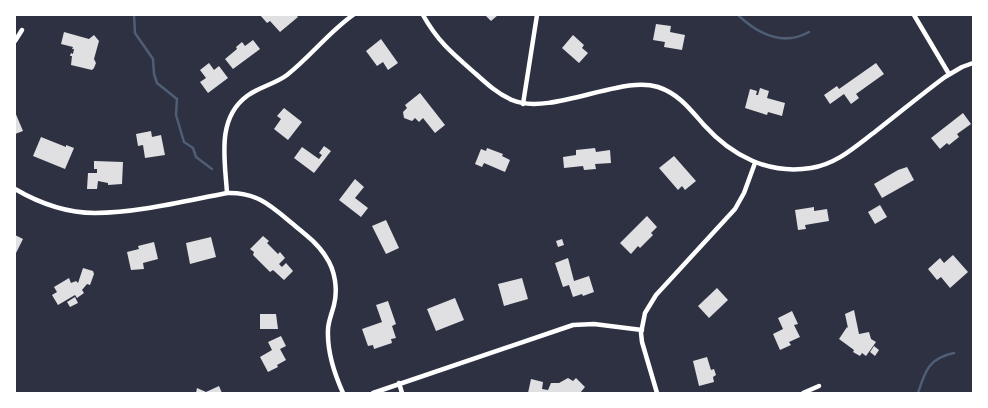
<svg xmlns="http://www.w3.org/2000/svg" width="988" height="408" font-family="Bitter,serif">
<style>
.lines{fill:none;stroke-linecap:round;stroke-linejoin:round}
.stream{stroke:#4f5d75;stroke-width:2.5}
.building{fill:#e0e0e3}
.minor{stroke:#fff;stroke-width:4.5}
</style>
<rect width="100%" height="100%" fill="#2d3142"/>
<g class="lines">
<g class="stream">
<polyline points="134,15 135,33 153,59 154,74 157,83 177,99 176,115 184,142 193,148 196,157 212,169"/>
<path d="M738 15C758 34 782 47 809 32"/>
<path d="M918 393C925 371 929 358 954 353"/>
</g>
</g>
<g class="building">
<polygon points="260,15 276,15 277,16 296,15 298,17 280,32 270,21 267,23"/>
<polygon points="485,15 498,15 491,21"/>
<polygon points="656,24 671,26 670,32 685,35 682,50 664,47 665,42 653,40"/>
<polygon points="64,32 89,39 94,35 99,41 94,59 96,63 94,68 92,70 71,65 72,56 70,56 71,53 73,54 74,49 72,49 73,47 61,44"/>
<polygon points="573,35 584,45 582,48 588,53 579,63 562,48"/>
<polygon points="381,39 398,63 388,70 383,62 377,66 366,51"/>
<polygon points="253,40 260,49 233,69 225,59 237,49 236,47 242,42 245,46"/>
<polygon points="209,63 214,70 219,66 228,78 208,93 200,82 206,78 200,70"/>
<polygon points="876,63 884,74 856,94 859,98 851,104 844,94 830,104 824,95 837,86 839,89"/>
<polygon points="760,88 769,91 767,98 785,103 782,116 768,112 767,115 745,108 750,89 757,91 756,95 758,95"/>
<polygon points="420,93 445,125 435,133 423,118 419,122 415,118 412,121 404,118 403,112 407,108 405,105"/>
<polygon points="284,108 302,122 288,140 274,129 281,119 277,116"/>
<polygon points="15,112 23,131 15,134"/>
<polygon points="963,113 971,124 957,134 959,137 949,145 947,143 940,149 931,138"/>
<polygon points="151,131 152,137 161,135 165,155 145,158 143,145 138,146 136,134"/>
<polygon points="41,137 66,147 66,145 74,148 65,169 33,156"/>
<polygon points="324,146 331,151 314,173 294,158 302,147 319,159 322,155 319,153"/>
<polygon points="487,148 503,154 502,156 510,160 505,172 484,163 482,167 475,164 481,149 486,151"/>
<polygon points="595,148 596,152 610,150 611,163 595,164 596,169 584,170 583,166 564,168 563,157 576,155 576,150"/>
<polygon points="674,156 696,181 685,190 682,186 678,190 659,168"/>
<polygon points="94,161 123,162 122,184 108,185 108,183 98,181 97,189 87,189 88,173 97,173 97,169 94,169"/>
<polygon points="907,167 914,180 882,198 874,184 898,170"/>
<polygon points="355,179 364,187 355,198 368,208 361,217 339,200"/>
<polygon points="880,205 887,217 875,224 868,212"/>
<polygon points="814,207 814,211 827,209 829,221 805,225 806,229 798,230 795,210"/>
<polygon points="647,216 657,227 651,233 653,235 640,248 638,246 631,254 620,243"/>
<polygon points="386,220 399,248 386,254 372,226"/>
<polygon points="15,235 23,239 15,255"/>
<polygon points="263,236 269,241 267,243 278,254 280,252 285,258 279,264 282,267 286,263 293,271 284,280 273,270 270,272 253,255 254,252 250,249"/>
<polygon points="211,237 216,257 190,264 186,243"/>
<polygon points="562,239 564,245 558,247 556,241"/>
<polygon points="154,242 158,259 143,263 144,269 131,270 127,252 139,249 138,246"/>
<polygon points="953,255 968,272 950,288 941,277 937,280 928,269 940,258 944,263"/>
<polygon points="568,258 574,281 589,276 594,292 583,296 582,294 573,297 569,285 563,287 555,263"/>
<polygon points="83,268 93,271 94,274 90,285 87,284 82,290 84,293 77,298 75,295 58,305 52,295 57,292 54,287 69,278 71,283 76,281 78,283"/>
<polygon points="522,278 528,299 504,306 498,284"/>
<polygon points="717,288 728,300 709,318 698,306"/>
<polygon points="75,297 78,303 70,307 67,302"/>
<polygon points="455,298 464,320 436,331 427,309"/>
<polygon points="388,301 396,324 392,326 396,338 391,339 392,343 374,349 373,345 368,346 362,329 382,322 376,305"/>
<polygon points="854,310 859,334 869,332 871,339 876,342 866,356 862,353 860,356 853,352 854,350 839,339 847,327 848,328 845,314"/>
<polygon points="792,311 798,324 794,325 800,337 789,342 791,345 780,350 773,334 783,329 778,318"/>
<polygon points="260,314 276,314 278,329 260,329"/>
<polygon points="281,336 286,346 280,349 286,360 277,365 278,367 268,372 260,357 272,350 268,342"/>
<polygon points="874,346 879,350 875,356 870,352"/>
<polygon points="707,357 711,370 714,369 716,375 713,377 714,382 699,386 693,361"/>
<polygon points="568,378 573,381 576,378 585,387 580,393 528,393 531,379 543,382 542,389 548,390 551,383 559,383"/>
<polygon points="219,386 222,393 196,393 197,388 206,392"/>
</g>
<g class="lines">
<g class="minor">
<path d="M423 15C438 42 453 54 476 74 487 84 498 94 512 100 539 112 587 93 616 88 629 85 645 83 658 87 679 94 690 109 704 125 732 156 769 175 811 168 837 164 856 146 876 131 899 113 922 94 945 77L962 67 973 63"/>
<polyline points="914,15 949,74"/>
<polyline points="15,41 22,30"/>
<polyline points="523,104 537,15"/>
<path d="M15 189C39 203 67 213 95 213 137 213 185 201 227 193 254 192 268 203 288 220 301 231 317 242 326 257 335 270 338 289 334 305 332 313 328 322 328 330 327 352 334 373 343 393"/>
<path d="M227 193C225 160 216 119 247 96 259 87 275 84 287 75 310 57 329 32 353 15"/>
<polyline points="399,383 402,393"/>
<polyline points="373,393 573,325 594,324 642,330"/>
<polyline points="657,393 642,342 641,333 645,313 656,295 735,209 744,193 755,163"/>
<polyline points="803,393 819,386"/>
</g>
</g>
<rect width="988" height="408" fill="none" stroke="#ffffff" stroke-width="32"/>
</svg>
